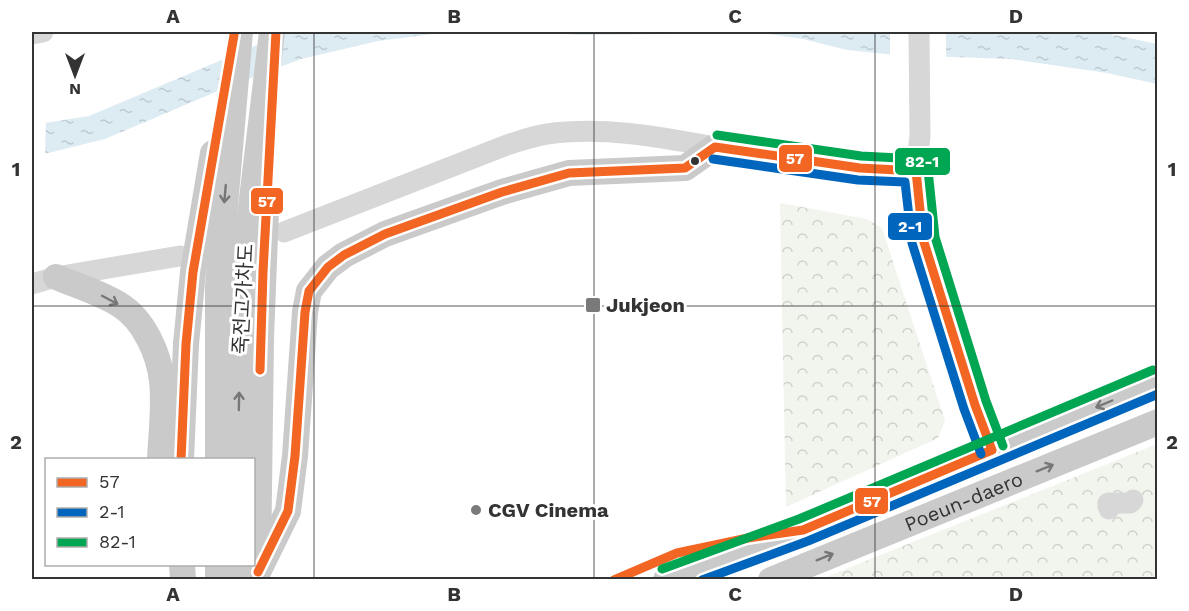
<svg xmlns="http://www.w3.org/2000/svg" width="1189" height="611" font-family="'Work Sans','Noto Sans KR',sans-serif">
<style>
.park{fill:url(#park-crowns)}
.water{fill:url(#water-ripples)}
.pier{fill:#fff}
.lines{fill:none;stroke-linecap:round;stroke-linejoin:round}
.minor{stroke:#d7d7d7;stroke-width:21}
.major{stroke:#cacaca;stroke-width:26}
.major-bridge{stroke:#cacaca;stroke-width:26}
.bus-1-casing{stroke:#fff;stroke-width:14}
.bus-2-casing{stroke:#fff;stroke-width:14}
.bus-3-casing{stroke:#fff;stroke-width:14}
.bus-1{stroke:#f26522;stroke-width:9}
.bus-2{stroke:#0065bd;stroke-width:9}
.bus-3{stroke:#00a651;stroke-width:9}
.oneway{stroke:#777}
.grid{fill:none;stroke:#333;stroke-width:1.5;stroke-opacity:0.55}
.bus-dot{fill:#333;stroke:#fff;stroke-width:2}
.poi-dot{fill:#7a7a7a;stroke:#fff;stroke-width:2}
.labels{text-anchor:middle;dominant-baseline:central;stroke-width:6;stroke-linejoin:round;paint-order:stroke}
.street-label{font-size:20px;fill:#333;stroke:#fff}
.poi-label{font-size:20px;font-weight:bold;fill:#333;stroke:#fff;text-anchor:start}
.line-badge{stroke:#fff;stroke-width:2}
.badge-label{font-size:16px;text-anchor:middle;font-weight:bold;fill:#fff}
.neatline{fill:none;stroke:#333;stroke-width:2}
.grid-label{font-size:20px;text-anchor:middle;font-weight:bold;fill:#333}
</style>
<defs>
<pattern id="park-crowns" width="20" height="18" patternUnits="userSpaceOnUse" patternTransform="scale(1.5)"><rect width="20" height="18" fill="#f1f5ed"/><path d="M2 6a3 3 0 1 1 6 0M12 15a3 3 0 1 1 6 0" fill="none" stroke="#cfd2cc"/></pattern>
<pattern id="water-ripples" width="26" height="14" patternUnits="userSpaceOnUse" patternTransform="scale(1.5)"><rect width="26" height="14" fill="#ddebf3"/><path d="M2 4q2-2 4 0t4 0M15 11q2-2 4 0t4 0" fill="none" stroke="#becad1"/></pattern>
</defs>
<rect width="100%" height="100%" fill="#fff"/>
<g class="park">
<polygon points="780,203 867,219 882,228 945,421 938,438 786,507"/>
<polygon points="1157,444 1157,579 821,579"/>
</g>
<g class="water">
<polygon points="288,32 478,32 433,34 378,41 301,59 225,88 105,139 32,157 32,125 89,116"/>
<polygon points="536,32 1101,32 1157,44 1157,84 1107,73 1010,59 896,55 847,50 803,39 762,33 580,35"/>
</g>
<g class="pier">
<polygon points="890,32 946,32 946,61 890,58"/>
<polygon points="46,120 45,157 32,160 32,122"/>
</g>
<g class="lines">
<g class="minor">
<polyline points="919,32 920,136 916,171 923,239 975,405 992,450"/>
<polyline points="32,34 43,32"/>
<path d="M284 232 507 145C520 141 533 136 547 134 603 126 660 137 715 147 782 158 849 168 916 171"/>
<polyline points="32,284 56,277 180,256"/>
<polyline points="1109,509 1108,503 1130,503 1133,500"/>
</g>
<g class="major">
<path d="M56 277C78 286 101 293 120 305 144 320 159 354 162 381 165 406 161 434 160 460"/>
<polyline points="181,460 186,344"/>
<polyline points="182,564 183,580"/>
<polyline points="239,564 239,580"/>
<polyline points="258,566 261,338"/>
<polyline points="258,572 288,511 295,456 305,312 309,291 328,267 344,255 385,234 502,192 569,173 685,168 715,147"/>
<polyline points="218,580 218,564"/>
<polyline points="666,580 803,530 1158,381"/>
<path id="s1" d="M771 580 1158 422"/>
</g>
<g class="major-bridge">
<polyline points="261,338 266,210"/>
<polyline points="186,344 193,272 213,153"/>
<polyline points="218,460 218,287 240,32"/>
<polyline points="238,460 241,290 272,32"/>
</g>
<defs>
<g id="bus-1">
<polyline points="260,370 263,272 276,32"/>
<polyline points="181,460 186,344 193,272 234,35"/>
<polyline points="258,572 288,511 295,456 305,312 309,291 328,267 344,255 385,234 502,192 569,173 685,168 715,147 860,168 916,171 923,239 975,405 992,450 803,530 748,538 677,553 614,580"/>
</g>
<g id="bus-2">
<polyline points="713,159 858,180 905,182 912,243 964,409 981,454"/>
<polyline points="702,580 808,541 1158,394"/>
</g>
<g id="bus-3">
<polyline points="717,135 861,156 918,159 925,163 928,170 935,237 986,401 1003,446"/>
<polyline points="662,569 799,519 1153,370"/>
</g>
</defs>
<use href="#bus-1" class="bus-1-casing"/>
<use href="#bus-2" class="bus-2-casing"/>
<use href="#bus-3" class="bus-3-casing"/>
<use href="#bus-1" class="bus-1"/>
<use href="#bus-2" class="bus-2"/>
<use href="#bus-3" class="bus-3"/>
</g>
<defs><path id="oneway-shaft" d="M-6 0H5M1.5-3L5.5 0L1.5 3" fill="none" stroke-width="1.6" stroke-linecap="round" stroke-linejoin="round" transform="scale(1.5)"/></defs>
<g class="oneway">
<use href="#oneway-shaft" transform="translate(225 194) rotate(95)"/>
<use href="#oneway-shaft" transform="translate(110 300) rotate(28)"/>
<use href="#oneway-shaft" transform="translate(239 401) rotate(-89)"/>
<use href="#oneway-shaft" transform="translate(1104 404) rotate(157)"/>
<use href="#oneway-shaft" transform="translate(1045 468) rotate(-22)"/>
<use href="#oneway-shaft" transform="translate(825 557) rotate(-22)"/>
</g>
<path class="grid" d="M314 32V580M594 32V580M875 32V580M32 306H1158"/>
<circle class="bus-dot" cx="695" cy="161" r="5"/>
<g class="poi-dot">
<rect x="585" y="297" width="16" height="16" rx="3"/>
<circle cx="476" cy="510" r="6"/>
</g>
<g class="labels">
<g class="street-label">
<text transform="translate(243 299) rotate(-87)">죽전고가차도</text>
<text stroke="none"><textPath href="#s1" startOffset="208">Poeun-daero</textPath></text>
</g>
<g class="poi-label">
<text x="606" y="305">Jukjeon</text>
<text x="488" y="510">CGV Cinema</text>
</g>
</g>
<g class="line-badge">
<rect x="778" y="144" width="35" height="29" rx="6" fill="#f26522"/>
<rect x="894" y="147" width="57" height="29" rx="6" fill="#00a651"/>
<rect x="250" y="187" width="34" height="28" rx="6" fill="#f26522"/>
<rect x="887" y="212" width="46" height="29" rx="6" fill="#0065bd"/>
<rect x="854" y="487" width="35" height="28" rx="6" fill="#f26522"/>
</g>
<g class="badge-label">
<text x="795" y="164">57</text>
<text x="922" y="167">82-1</text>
<text x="267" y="207">57</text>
<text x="910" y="232">2-1</text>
<text x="872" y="507">57</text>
</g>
<rect width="1189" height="611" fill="none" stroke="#ffffff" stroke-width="66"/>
<rect x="45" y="458" width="210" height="108" fill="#ffffff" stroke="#adadad" stroke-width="1.5"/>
<rect x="57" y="478" width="30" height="9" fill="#f26522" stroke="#adadad" stroke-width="1.5"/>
<text x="99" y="488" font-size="18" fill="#333333">57</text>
<rect x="57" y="508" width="30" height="9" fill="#0065bd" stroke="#adadad" stroke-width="1.5"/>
<text x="99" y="518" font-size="18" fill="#333333">2-1</text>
<rect x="57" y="538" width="30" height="9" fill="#00a651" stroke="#adadad" stroke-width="1.5"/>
<text x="99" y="548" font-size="18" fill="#333333">82-1</text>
<g transform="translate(75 75) rotate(180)" stroke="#ffffff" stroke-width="4.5" paint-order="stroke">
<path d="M0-4.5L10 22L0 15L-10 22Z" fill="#333333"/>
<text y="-9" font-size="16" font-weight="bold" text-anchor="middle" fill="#333333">N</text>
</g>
<rect x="33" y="33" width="1123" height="545" class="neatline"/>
<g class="grid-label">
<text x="173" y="23">A</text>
<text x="454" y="23">B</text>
<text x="735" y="23">C</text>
<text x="1016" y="23">D</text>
<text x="16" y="176">1</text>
<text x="1172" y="176">1</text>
<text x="16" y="449">2</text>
<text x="1172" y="449">2</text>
<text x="173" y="601">A</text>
<text x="454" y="601">B</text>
<text x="735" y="601">C</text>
<text x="1016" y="601">D</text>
</g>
</svg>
